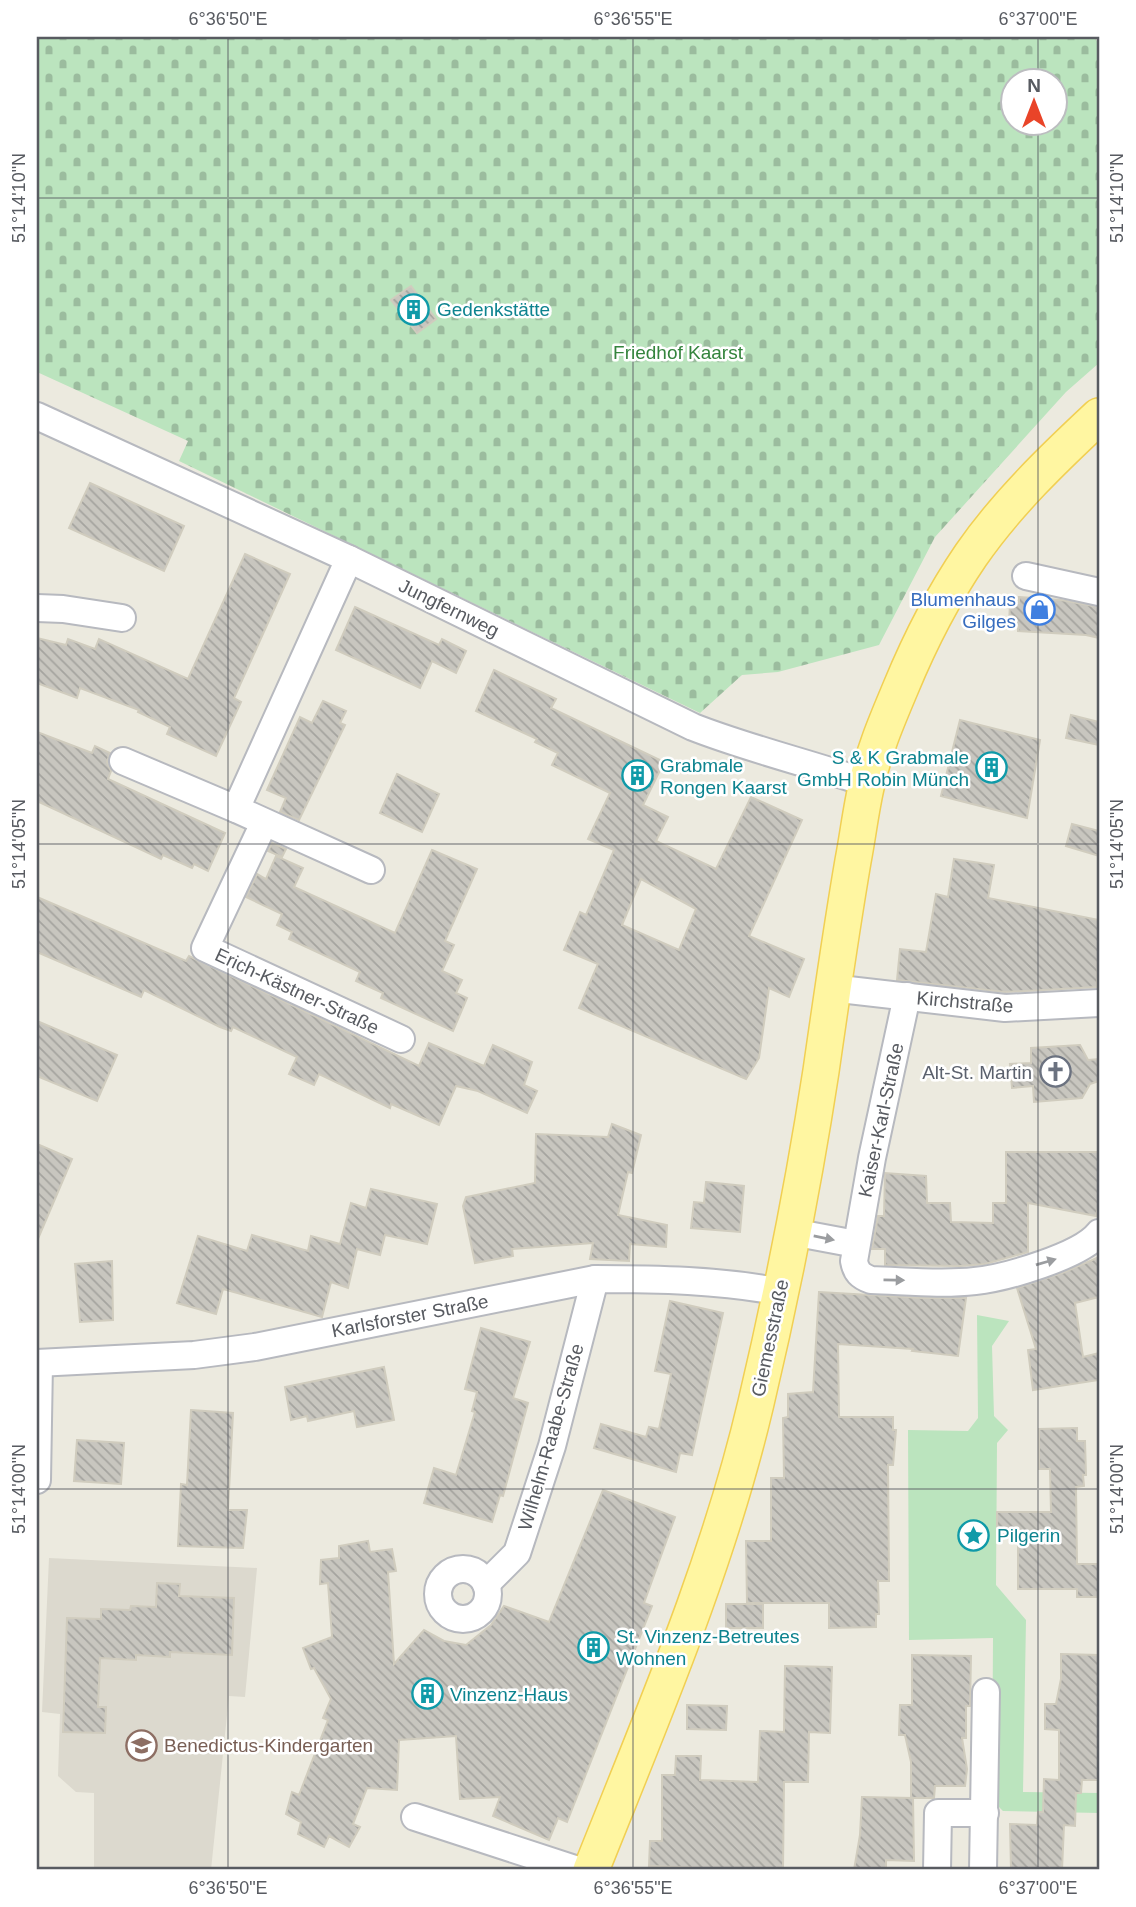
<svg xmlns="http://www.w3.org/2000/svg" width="1136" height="1907" font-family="Helvetica,sans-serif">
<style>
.education{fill:#dcd9ce}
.green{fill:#bbe4be}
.cemetery{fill:url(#cemetery-stones);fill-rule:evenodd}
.building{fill:url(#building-back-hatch);stroke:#d0ccbe;stroke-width:2;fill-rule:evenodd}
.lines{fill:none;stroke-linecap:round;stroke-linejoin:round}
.minor-casing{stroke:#b7b9bf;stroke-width:30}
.major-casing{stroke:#f1cf53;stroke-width:38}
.minor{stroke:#fff;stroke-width:26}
.major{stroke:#fff6a1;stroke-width:35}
.oneway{fill:#9b9da0}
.ticks{fill:none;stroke:#585b61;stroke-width:2;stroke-opacity:0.45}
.labels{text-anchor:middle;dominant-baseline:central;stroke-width:5;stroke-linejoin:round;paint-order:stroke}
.culture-label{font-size:19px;fill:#0d838f;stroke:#fff;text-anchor:start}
.park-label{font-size:19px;fill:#34843d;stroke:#fff}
.shop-label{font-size:19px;fill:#366cbe;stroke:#fff;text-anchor:end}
.street-label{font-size:19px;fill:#585b61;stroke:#fff}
.worship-label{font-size:19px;fill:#5b616d;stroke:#fff;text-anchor:end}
.education-label{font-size:19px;fill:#785e54;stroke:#fff;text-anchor:start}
.neatline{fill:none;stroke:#585b61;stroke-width:2.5}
.ticks-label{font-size:18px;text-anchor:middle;fill:#585b61}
</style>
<defs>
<pattern id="cemetery-stones" width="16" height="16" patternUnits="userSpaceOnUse" patternTransform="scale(1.75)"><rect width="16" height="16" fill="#bbe4be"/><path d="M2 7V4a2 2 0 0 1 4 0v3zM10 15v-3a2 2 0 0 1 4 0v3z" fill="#9bbc9e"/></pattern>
<pattern id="building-back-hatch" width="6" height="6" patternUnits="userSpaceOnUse" patternTransform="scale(1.75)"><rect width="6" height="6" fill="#c8c6bf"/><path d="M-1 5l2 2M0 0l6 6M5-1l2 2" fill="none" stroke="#a5a49f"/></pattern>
</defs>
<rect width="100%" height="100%" fill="#eceadf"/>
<polygon class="education" points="49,1558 257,1568 245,1697 229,1696 211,1870 94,1870 94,1793 76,1792 58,1776 60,1714 42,1712"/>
<polygon class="green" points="977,1315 1009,1321 992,1346 994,1416 1008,1430 997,1443 996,1585 1026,1620 1023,1792 1099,1793 1099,1813 1003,1811 992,1800 993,1638 909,1640 908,1430 968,1431 978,1418"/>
<path class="cemetery" d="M37 37H1094L1099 44V363L1066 392 935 537 879 645 778 672 742 675 700 713 179 461 188 441 37 372ZM1014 80H1056V122H1014Z"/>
<g class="building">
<polygon points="411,286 436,319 417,333 391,300"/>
<polygon points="90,483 184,526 164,571 69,528"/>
<polygon points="245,554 290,574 234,698 241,702 216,756 167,734 170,727 138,712 139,710 80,688 77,698 37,683 37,638 66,645 68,639 95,649 99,639 188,679"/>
<polygon points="1019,597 1061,600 1099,607 1099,638 1086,635 1018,631 1018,626 1009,625 1010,603 1019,603"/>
<polygon points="355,607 439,645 442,639 466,651 456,673 432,661 420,688 336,650"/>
<path d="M494 670 556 699 551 708 664 762 643 805 668 817 656 841 716 869 751 797 802 820 749 936 804 959 789 997 769 988 759 1058 746 1079 579 1008 598 964 564 950 580 912 586 915 614 850 588 839 610 793 552 765 558 753 535 742 537 739 476 711ZM641 879 696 909 679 950 622 925Z"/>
<polygon points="323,701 346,711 340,723 345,725 299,820 280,812 286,798 267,790 300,717 312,723"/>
<polygon points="1071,715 1099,722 1099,745 1066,738"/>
<polygon points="960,720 1040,740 1027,818 941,796"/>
<polygon points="37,732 92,753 95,746 110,753 107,762 111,771 108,779 225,833 208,871 194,864 192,868 163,855 161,859 37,801"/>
<polygon points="397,774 439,794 422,832 380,813"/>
<polygon points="1072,824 1099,831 1099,856 1066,846"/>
<polygon points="272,843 286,849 282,857 268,851"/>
<polygon points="432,850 477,869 445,941 454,945 442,971 462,980 456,993 467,998 453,1031 381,998 383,993 356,981 360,972 289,939 292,932 277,925 282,914 246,897 257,874 266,879 276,856 303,868 294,887 395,933"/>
<polygon points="954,859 994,865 988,898 1099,920 1097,987 1005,992 897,980 900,949 926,952 936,894 948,897"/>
<polygon points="37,897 186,961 189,956 419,1066 429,1043 484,1066 493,1045 532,1062 524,1085 537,1091 527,1113 478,1091 456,1086 439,1125 391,1104 390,1108 319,1074 314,1085 289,1074 297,1057 233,1027 231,1031 220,1027 144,990 141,997 37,952"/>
<polygon points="37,1021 117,1055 97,1101 37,1076"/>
<polygon points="1080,1045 1088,1060 1099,1059 1099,1081 1090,1084 1082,1098 1034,1102 1033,1086 1012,1088 1010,1064 1031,1063 1031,1048"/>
<polygon points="612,1124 641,1135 632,1173 628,1172 618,1215 667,1225 666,1247 630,1244 629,1261 590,1259 593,1243 512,1249 513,1256 475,1263 463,1206 466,1197 535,1183 536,1134 608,1137"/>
<polygon points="37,1144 72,1159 37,1241"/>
<polygon points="1006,1152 1099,1152 1099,1202 1096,1216 1028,1203 1028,1252 985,1264 961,1266 885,1265 885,1249 872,1249 878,1216 884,1216 885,1173 926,1176 927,1203 950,1203 951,1222 993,1223 993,1203 1006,1203"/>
<polygon points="706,1182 744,1186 740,1232 691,1228 694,1202 704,1203"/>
<polygon points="371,1189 437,1204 427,1244 385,1235 380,1255 357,1249 348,1288 331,1282 322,1317 223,1289 216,1314 177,1303 198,1236 247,1251 252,1235 308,1251 311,1236 340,1244 351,1203 366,1208"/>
<polygon points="1099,1257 1099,1297 1075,1303 1083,1357 1099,1353 1099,1380 1033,1390 1028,1350 1036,1349 1017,1288 1065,1272"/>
<polygon points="112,1261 113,1320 80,1322 75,1264"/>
<polygon points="819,1292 922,1298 966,1298 958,1356 912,1351 913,1349 838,1344 839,1417 893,1417 893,1430 896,1430 893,1465 888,1465 889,1581 878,1581 879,1614 876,1614 876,1627 829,1628 829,1603 747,1603 746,1541 771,1541 771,1478 784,1478 783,1418 788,1417 788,1394 813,1392"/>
<polygon points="670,1301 723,1313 692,1455 680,1453 676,1472 594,1448 601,1424 646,1437 649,1427 659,1429 671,1374 655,1371"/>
<polygon points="481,1328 530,1342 513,1398 528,1403 503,1496 500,1495 492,1522 424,1503 434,1468 456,1475 475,1412 472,1411 477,1392 465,1389"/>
<polygon points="384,1367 394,1420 357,1427 354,1411 308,1421 307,1416 291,1420 285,1387"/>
<polygon points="191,1410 233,1413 228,1510 247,1510 243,1548 178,1546 181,1484 187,1485"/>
<polygon points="1077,1428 1077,1441 1085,1441 1086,1475 1083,1475 1084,1486 1076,1487 1077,1564 1099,1564 1099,1597 1077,1597 1077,1589 1018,1589 1018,1537 997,1537 997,1512 1051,1512 1050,1469 1039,1469 1039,1429"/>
<polygon points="77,1440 124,1443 121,1484 74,1481"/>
<polygon points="603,1490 675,1517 644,1603 652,1606 567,1822 558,1818 549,1840 493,1816 500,1797 460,1799 456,1736 399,1740 397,1790 367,1788 353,1824 360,1827 349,1847 329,1836 324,1847 298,1834 301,1822 286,1814 292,1792 299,1795 328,1720 323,1718 331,1699 314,1668 311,1669 303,1648 332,1637 328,1583 320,1584 321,1560 339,1558 339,1546 368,1541 370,1552 392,1549 396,1571 388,1572 394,1664 424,1630 444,1641 466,1645 491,1625 504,1606 549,1622"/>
<polygon points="157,1583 180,1584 179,1596 234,1598 232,1655 170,1652 170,1657 136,1655 136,1660 100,1658 98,1707 106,1707 105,1733 63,1732 67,1618 101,1619 101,1609 130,1610 131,1606 156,1607"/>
<rect x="726" y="1604" width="37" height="24"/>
<polygon points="1061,1654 1099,1655 1099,1780 1082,1780 1081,1793 1076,1793 1075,1826 1064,1825 1062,1870 1011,1870 1010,1824 1037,1825 1038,1812 1043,1812 1044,1779 1059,1780 1059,1730 1045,1729 1045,1704 1056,1704 1061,1679"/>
<polygon points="912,1655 971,1656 970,1706 966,1706 966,1738 962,1738 967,1769 965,1786 935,1786 934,1798 911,1798 911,1762 905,1735 899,1735 900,1705 912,1705"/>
<polygon points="785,1666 832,1667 830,1733 809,1732 808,1782 784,1782 783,1868 702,1870 702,1868 649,1866 650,1841 662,1841 662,1775 675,1775 676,1756 701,1756 700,1780 758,1782 760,1731 784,1732"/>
<polygon points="687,1705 727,1706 726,1730 687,1729"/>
<polygon points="862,1797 913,1798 914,1861 886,1860 886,1870 854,1870 860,1835"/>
</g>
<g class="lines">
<defs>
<g id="minor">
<path d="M37 416 349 559 693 727C749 749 809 763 867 783"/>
<polyline points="349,559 236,809 371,870"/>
<polyline points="1026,576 1099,592"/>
<polyline points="37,608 63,609 122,618"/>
<polyline points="123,761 236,809"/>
<polyline points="264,823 205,948 401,1039"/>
<polyline points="831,988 1005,1008 1099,1003"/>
<path d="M907 996 872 1158 854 1261C856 1272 860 1276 871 1280 905 1281 941 1285 975 1281 1005 1278 1081 1256 1099 1233"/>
<polyline points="792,1232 856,1244"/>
<path d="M37 1363 194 1355 255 1347 595 1279C657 1279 720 1280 781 1292"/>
<polyline points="37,1480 39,1363"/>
<circle cx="463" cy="1594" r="25"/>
<polyline points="486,1584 517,1553 552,1446 595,1279"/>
<polyline points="415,1817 578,1870"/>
<polyline points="937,1870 938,1813 985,1813"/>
<polyline points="983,1870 986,1692"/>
</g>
<path id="major" d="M591 1870C652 1717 718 1565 756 1403 782 1293 804 1182 821 1071 831 1001 841 931 853 861 858 835 861 808 867 783 874 750 888 718 901 687 920 641 943 596 971 555 1007 503 1054 458 1099 416"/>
</defs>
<use href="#minor" class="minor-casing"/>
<use href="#major" class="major-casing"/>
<use href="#minor" class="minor"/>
<use href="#major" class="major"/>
</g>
<defs><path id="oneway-solid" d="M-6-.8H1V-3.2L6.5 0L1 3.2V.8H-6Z" transform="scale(1.75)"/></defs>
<g class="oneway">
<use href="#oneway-solid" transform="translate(824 1238) rotate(11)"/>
<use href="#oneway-solid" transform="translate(1046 1262) rotate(-16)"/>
<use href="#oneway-solid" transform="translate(894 1280) rotate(1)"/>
</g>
<path class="ticks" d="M228 37V1870M633 37V1870M1038 37V80M1038 122V1870M37 198H1099M37 844H1099M37 1489H1099"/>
<defs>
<symbol id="building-ring" viewBox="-11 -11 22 22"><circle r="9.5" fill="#fff" stroke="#0f9aa8" stroke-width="1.5"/><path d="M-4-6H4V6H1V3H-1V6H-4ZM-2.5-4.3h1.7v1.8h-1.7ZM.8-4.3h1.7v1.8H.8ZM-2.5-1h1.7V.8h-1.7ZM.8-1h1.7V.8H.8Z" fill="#0f9aa8"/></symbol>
<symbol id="shop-ring" viewBox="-11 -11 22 22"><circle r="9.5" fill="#fff" stroke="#3f7fe0" stroke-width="1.5"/><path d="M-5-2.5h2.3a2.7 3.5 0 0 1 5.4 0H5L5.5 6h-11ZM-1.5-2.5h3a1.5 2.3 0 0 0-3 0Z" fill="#3f7fe0"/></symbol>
<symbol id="church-ring" viewBox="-11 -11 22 22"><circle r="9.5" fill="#fff" stroke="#6b7280" stroke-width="1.5"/><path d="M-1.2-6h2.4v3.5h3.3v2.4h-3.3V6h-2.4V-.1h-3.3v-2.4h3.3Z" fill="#6b7280"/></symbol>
<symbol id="sight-ring" viewBox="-11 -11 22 22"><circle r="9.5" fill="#fff" stroke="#0f9aa8" stroke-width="1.5"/><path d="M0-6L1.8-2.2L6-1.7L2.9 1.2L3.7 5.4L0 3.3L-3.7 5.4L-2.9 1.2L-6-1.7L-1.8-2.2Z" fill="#0f9aa8"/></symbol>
<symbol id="school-ring" viewBox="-11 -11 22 22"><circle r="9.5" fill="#fff" stroke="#8d6e63" stroke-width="1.5"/><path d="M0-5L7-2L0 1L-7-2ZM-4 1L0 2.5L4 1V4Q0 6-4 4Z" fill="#8d6e63"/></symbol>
</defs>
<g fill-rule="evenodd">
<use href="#building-ring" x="396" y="292" width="35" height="35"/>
<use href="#shop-ring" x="1022" y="592" width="35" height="35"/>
<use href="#building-ring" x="974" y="750" width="35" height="35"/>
<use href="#building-ring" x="620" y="758" width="35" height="35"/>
<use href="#church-ring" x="1038" y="1054" width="35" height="35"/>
<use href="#sight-ring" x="956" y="1518" width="35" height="35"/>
<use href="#building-ring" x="576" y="1630" width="35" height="35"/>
<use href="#building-ring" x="410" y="1676" width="35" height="35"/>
<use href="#school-ring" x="124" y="1728" width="35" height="35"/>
</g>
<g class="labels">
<g class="culture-label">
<text x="437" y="309">Gedenkstätte</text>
<text x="969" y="757" text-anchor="end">S &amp; K Grabmale<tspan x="969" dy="22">GmbH Robin Münch</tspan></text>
<text x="660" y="765">Grabmale<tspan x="660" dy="22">Rongen Kaarst</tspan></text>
<text x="997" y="1535">Pilgerin</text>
<text x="616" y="1636">St. Vinzenz-Betreutes<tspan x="616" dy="22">Wohnen</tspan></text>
<text x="450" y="1694">Vinzenz-Haus</text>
</g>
<g class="park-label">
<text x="678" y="352">Friedhof Kaarst</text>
</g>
<g class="shop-label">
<text x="1016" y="599">Blumenhaus<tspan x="1016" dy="22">Gilges</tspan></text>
</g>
<g class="street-label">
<text transform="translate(449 608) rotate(26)">Jungfernweg</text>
<text transform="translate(297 991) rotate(25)">Erich-Kästner-Straße</text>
<text transform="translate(965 1002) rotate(5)">Kirchstraße</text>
<text transform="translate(881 1120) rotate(-78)">Kaiser-Karl-Straße</text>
<text transform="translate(410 1316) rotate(-11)">Karlsforster Straße</text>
<text transform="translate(770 1338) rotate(-78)">Giemesstraße</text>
<text transform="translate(551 1437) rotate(-74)">Wilhelm-Raabe-Straße</text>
</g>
<g class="worship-label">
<text x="1032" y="1072">Alt-St. Martin</text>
</g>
<g class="education-label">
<text x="164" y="1745">Benedictus-Kindergarten</text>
</g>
</g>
<rect width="1136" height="1907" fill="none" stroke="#ffffff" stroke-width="77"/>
<g transform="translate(1034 102)"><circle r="33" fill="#ffffff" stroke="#bcbdc0" stroke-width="2"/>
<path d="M0-5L12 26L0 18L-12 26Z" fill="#e94428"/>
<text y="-10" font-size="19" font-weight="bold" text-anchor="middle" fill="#585b61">N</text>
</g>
<rect x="38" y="38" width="1060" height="1830" class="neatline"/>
<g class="ticks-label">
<text x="228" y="25">6°36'50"E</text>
<text x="633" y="25">6°36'55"E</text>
<text x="1038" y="25">6°37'00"E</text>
<text transform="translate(19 198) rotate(-90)" y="6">51°14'10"N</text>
<text transform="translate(1117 198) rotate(-90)" y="6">51°14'10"N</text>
<text transform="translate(19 844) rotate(-90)" y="6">51°14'05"N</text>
<text transform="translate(1117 844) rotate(-90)" y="6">51°14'05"N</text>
<text transform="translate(19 1489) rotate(-90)" y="6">51°14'00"N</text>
<text transform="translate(1117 1489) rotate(-90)" y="6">51°14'00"N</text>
<text x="228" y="1894">6°36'50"E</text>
<text x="633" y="1894">6°36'55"E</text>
<text x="1038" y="1894">6°37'00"E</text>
</g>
</svg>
